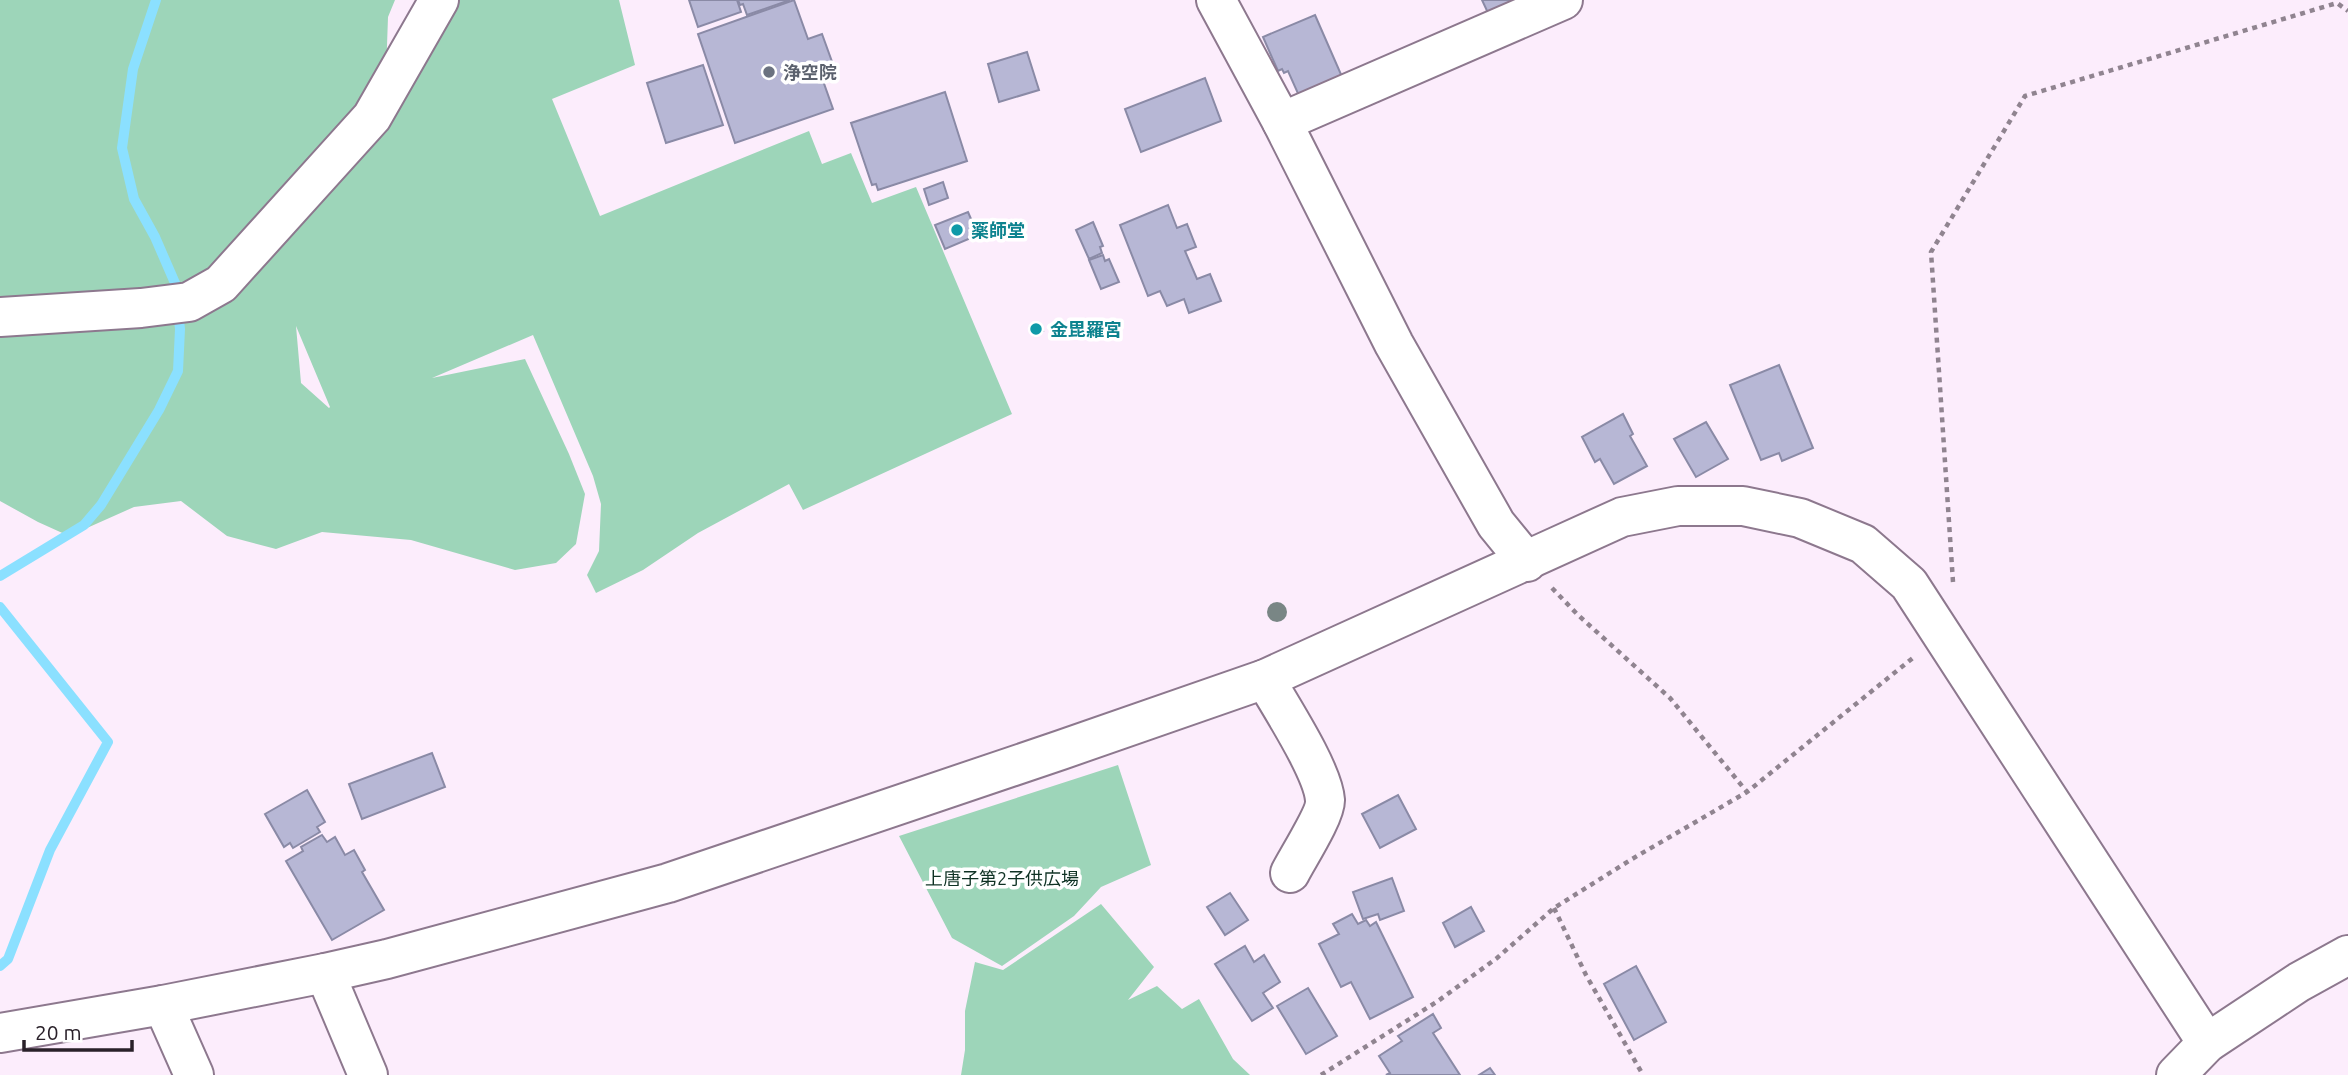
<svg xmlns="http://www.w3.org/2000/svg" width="2348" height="1075" font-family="Ubuntu,'Noto Sans JP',sans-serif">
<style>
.green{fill:#9dd5b9;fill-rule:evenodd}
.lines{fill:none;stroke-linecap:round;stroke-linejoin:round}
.stream{stroke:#8be0ff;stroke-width:10}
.building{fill:#b7b7d5;stroke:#8a8aa6;stroke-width:2}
.minor-casing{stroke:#8d788e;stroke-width:42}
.path{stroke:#908490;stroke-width:4.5;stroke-dasharray:5 5;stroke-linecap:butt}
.minor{stroke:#fff;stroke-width:38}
.tree{fill:#798685}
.worship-dot{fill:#6b7280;stroke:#fff;stroke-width:2.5}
.culture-dot{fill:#0f9aa8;stroke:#fff;stroke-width:2.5}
.labels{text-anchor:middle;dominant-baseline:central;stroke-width:7;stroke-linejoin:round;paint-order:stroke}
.worship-label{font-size:18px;font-weight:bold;fill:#5b616d;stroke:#fff;text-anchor:start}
.culture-label{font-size:18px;font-weight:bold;fill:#0d838f;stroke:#fff;text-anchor:start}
.park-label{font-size:18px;fill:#0e3123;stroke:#fff}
</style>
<rect width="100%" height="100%" fill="#fcedfc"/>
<g class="green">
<path d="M0 0H395L388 17 386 74 449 0H619L635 65 552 99 600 216 809 131 822 164 851 153 872 203 916 187 1012 414 803 510 789 484 698 533 643 570 596 593 587 575 599 551 601 504 593 476 533 335 432 378 525 359 569 454 585 494 576 544 556 563 515 570 411 540 322 532 276 549 227 536 181 501 134 507 69 536 38 522 0 501ZM296 326 330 407 329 408 301 383Z"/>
<polygon points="1118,765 1151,865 1101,887 1074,916 1002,966 952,938 899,836"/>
<polygon points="1101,904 1154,967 1128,1000 1157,986 1182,1009 1199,999 1233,1059 1250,1075 961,1075 965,1050 965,1011 975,962 1003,970"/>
</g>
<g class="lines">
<g class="stream">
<polyline points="0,576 84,525 101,505 159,410 178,371 180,329 175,283 155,237 134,199 122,148 133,69 156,0"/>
<polyline points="0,607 108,742 50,850 8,959 0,966"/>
</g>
</g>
<g class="building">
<polygon points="689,0 737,0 741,12 698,27"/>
<polygon points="738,0 790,0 747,15 743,4 740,5"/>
<polygon points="794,0 808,39 822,34 835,70 821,75 833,109 735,143 698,34"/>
<polygon points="1482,0 1517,0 1489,15"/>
<polygon points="1315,15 1343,79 1300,98 1288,71 1284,73 1282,69 1278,71 1263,37"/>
<polygon points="1027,52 1039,90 999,102 988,64"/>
<polygon points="703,65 723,125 666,143 647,83"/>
<polygon points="1205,78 1221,121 1141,152 1125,109"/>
<polygon points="945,92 967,161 878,190 876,184 872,185 851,123"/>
<polygon points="943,182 948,198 929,205 924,189"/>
<polygon points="1168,205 1177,228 1187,224 1196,247 1185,251 1197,279 1210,274 1221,301 1189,313 1184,299 1167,306 1160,291 1148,296 1120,225"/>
<polygon points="968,212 978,235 945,249 935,225"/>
<polygon points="1093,222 1103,246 1100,247 1102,253 1089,259 1076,230"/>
<polygon points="1103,255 1105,261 1109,259 1119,282 1101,289 1089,260"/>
<polygon points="1039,323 1043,331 1034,335 1030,327"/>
<polygon points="1779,365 1813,448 1782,461 1779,453 1761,460 1730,385"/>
<polygon points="1623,414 1633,434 1630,436 1647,466 1614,484 1600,459 1595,462 1582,437"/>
<polygon points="1706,422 1728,459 1696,477 1674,439"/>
<polygon points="432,753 445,787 362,819 349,784"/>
<polygon points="307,790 325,822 317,827 320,832 293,848 290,843 284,847 265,814"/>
<polygon points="1398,795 1416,829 1380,848 1362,814"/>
<polygon points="322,835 327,842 335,837 345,855 354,850 365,870 362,872 384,910 332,940 286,861 303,851 301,847"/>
<polygon points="1392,878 1404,911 1380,920 1378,914 1363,919 1353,892"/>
<polygon points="1230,893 1248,920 1225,935 1207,907"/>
<polygon points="1471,907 1484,931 1455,947 1443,923"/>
<polygon points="1352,914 1358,924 1366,920 1370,926 1376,922 1413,997 1370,1019 1351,982 1341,987 1319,944 1339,934 1333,924"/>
<polygon points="1245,946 1254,962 1264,955 1280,982 1263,993 1273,1008 1252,1021 1215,964"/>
<polygon points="1636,966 1666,1022 1634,1040 1604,984"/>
<polygon points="1308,988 1337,1036 1306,1054 1277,1006"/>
<polygon points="1433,1014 1441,1028 1433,1033 1460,1075 1386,1075 1390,1073 1379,1056 1402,1041 1398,1036"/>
<polygon points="1490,1068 1495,1075 1479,1075"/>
</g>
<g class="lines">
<defs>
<g id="minor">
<polyline points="1216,0 1282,122 1394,344 1496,524 1527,562"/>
<polyline points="1282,122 1563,0"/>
<polyline points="0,317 141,308 189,302 221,284 372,117 439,0"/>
<path d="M1265 679C1281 707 1323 771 1325 800 1326 814 1297 859 1290 873"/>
<polyline points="325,973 368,1075"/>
<polyline points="163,1005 194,1075"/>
<polyline points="0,1033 163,1005 325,973 387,959 668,883 1061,750 1265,679 1622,517 1678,506 1743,506 1800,518 1863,544 1909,584 2207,1043"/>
<polyline points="2176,1075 2207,1043 2299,982 2348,955"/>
</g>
</defs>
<use href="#minor" class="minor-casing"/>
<g class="path">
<polyline points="1953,582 1931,252 2025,96 2337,3 2348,11"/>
<polyline points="1552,588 1578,615 1670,698 1747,792"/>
<polyline points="1554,908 1586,975 1643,1075"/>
<polyline points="1321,1075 1438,1001 1497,958 1554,908 1632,859 1747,792 1914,657"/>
</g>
<use href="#minor" class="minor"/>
</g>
<circle class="tree" cx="1277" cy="612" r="10"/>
<circle class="worship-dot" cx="769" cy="72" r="7"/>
<g class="culture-dot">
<circle cx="957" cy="230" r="7"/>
<circle cx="1036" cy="329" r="7"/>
</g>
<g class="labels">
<g class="worship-label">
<text x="783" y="72">浄空院</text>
</g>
<g class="culture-label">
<text x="971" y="230">薬師堂</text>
<text x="1050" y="329">金毘羅宮</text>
</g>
<g class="park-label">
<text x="1002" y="878">上唐子第2子供広場</text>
</g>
</g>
<path d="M24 1040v10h108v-10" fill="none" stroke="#292029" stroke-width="3.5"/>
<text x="35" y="1040" font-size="21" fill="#292029" stroke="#ffffff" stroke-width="5" paint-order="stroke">20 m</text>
</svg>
